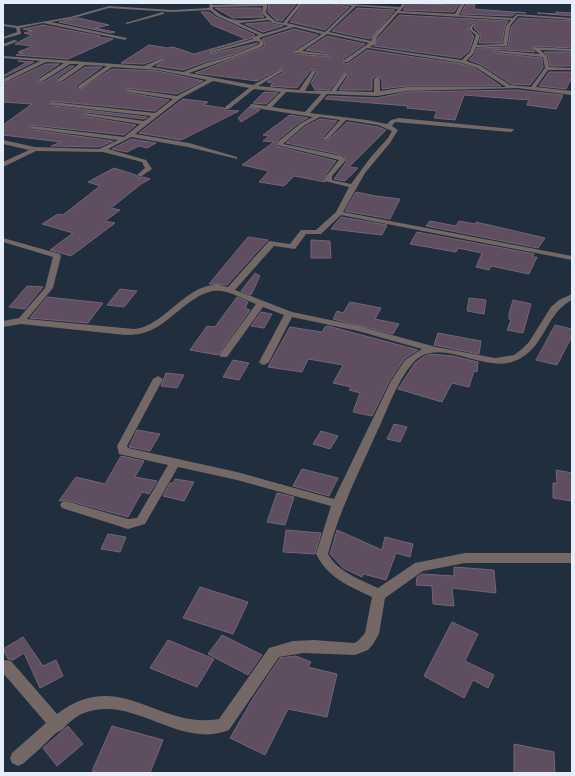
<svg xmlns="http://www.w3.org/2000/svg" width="575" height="776" font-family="Quicksand,sans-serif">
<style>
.building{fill:#5f4e5f;stroke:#756475}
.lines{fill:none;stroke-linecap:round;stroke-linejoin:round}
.street{fill:#736865;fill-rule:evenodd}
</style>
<rect width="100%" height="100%" fill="#212e3e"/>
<g class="building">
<polygon points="269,3 297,3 282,21 276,20 268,12"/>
<polygon points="304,3 329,3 349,7 325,30 290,22"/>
<polygon points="408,3 450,5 451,3 459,4 454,12 403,10"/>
<polygon points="466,4 475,4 474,9 526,13 517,12 512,16 461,14"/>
<polygon points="215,8 261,8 261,13 264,17 233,18"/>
<polygon points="357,8 395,10 370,39 332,31"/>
<polygon points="201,12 209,12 216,17 255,35 252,38 211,50 210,54 258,43 232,55 205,62 183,70 156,66 165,60 162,57 144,64 121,63 149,45 168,48 173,47 194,54 246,39 212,25"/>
<polygon points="556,12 572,13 572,16 537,13 556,14"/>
<polygon points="399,15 508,21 505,26 502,43 479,43 481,35 474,28 475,23 471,23 467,29 474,36 469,51 461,58 374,46 378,38"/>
<polygon points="78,18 109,25 95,28 115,32 111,33 59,22"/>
<polygon points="519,18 572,21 572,48 533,46 532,49 535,52 491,49 494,53 542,58 543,68 530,85 511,84 482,65 469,60 475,54 477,48 508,47 511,27"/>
<polygon points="269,22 273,24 283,26 263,32 245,24"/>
<polygon points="43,25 100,36 99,37 113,39 68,59 16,55 23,53 18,52 33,46 15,44 32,35 24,33 32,31 23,29"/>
<polygon points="294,29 318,35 294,50 295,54 330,57 327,53 306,50 327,36 365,44 343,59 344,64 349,63 367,50 462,64 476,69 501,86 407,86 382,89 382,79 376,76 372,79 372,90 339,90 348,76 344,72 330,90 315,90 311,83 317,72 316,70 311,70 297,88 270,86 273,83 267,82 284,72 281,68 257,81 195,73 264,47 265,42 262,39"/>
<polygon points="544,52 572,52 572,66 550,66 548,56"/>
<polygon points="18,61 34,62 3,77 3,76 27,62"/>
<polygon points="46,64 59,64 38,78 38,82 44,82 70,66 74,66 57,78 57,82 63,82 85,67 102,67 77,85 76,88 79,90 112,69 158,71 203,81 177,94 126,88 126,91 129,93 169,100 155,111 51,101 49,102 53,106 147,117 144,119 85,112 81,115 82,116 136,125 124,135 32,125 30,127 34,130 113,141 99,147 51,146 61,142 3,135 3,125 32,104 3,102 3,84"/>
<polygon points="549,72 572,72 572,77 566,89 539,86"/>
<polygon points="517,90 563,95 556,109 527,105 529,100 464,95 455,120 434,118 437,111 407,108 408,106 325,99 328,96 377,98 407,92"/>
<polygon points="264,92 278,93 266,104 253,103"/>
<polygon points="183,99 208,102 204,105 224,108 225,110 239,111 181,140 139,133"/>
<polygon points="249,107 260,110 241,122 238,118"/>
<polygon points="290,115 308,118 300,122 278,140 276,146 336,161 326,174 325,182 294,176 284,186 259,182 269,171 242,165 274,142 263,141 269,136 263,135"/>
<polygon points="320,119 337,121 323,137 327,141 347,122 378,127 386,130 349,167 358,168 345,181 334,179 347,161 343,155 286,143 306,126"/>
<polygon points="131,139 156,143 147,148 139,146 127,152 112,149"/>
<polygon points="114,168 136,175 139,178 143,177 150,179 141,184 111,208 120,210 105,221 115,223 71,256 50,250 73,233 42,224 58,214 63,215 100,186 88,182"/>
<polygon points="356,192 376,196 400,199 390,219 345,211"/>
<polygon points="341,217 387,225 382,235 331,229"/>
<polygon points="430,221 456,226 459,221 475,224 476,222 545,238 538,248 426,226"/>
<polygon points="417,232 534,254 532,257 537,257 529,274 491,266 489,270 476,267 482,253 458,248 456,252 410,244"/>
<polygon points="248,237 268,240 227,285 209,284"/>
<polygon points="311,240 330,241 331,258 311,258"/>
<polygon points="255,273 260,276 251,295 241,291"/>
<polygon points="27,286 43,287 25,309 9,307"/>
<polygon points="120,289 137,291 124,307 107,305"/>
<polygon points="47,297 103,303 88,323 30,318"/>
<polygon points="237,297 248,302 245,308 250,310 218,355 190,350 207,326 215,327"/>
<polygon points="469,298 486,300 484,314 467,311"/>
<polygon points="513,300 531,304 523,333 507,330 511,320 509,319 509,314"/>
<polygon points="350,302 381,308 375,319 399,324 393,334 333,319 337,311 343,313"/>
<polygon points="261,312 272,314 264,328 251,326"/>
<polygon points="555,325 572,329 572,336 557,365 536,360"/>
<polygon points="328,326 418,350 404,359 390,380 372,416 353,412 360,393 349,390 351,387 333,383 343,365 308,359 302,372 268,367 290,327 322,332 325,327"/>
<polygon points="438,333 481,341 479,354 434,345"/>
<polygon points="430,354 453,356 478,362 477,372 474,371 469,387 452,383 442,402 398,389 415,363 423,357"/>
<polygon points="233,360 249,363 239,380 223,377"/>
<polygon points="166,373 184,375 177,388 161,386"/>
<polygon points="394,424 407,427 400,442 387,439"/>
<polygon points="137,430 160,434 150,451 129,447"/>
<polygon points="321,431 338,436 330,449 313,444"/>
<polygon points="121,456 144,461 135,477 157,481 149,494 142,492 128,517 66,500 59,501 76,477 105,484"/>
<polygon points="302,469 338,478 329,496 293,486"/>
<polygon points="556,470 572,473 572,501 553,498 553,483 557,483"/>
<polygon points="175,479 194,482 184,501 163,496 170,483 173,483"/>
<polygon points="277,493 294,497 285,525 267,522"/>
<polygon points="286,530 321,533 315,554 283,552"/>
<polygon points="337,530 382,550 385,537 413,544 410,557 396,553 386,580 363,574 362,577 343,568 330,554"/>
<polygon points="108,534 126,537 120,552 101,549"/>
<polygon points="454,567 494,570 496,593 452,588 454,606 433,604 432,586 416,585 417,577 422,574 454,576"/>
<polygon points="200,587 248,602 233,634 183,618"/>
<polygon points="452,622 478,634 465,661 494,675 488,688 473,680 464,698 424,676"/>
<polygon points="222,635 262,655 248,675 208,654"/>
<polygon points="23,637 43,666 56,660 63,676 40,688 24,653 13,660 8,659 3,649"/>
<polygon points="168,640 214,659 197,687 150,668"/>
<polygon points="296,656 311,662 308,667 337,674 327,717 288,709 265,755 230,738 252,700 280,658"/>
<polygon points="68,726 83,744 57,766 43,748"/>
<polygon points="112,726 163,740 150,773 100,773 92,771"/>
<polygon points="514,744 554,752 555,773 514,773"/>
</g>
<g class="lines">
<g class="street">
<path d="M210 3 213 5 268 3 266 13 275 21 283 23 299 3H303L287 23 325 32 352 6 330 3 400 7 403 3H407L400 11 455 14 461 3H465L459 15 513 18 517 14 572 18V20L518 16 510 26 507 46 476 47 474 53 466 61 481 66 510 85 531 87 545 68 543 57 494 52 492 50 540 54 533 49V47L572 49V51L540 50 547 56 549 67 572 68V70H548L536 87 572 91V95L517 88 407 91 377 96 327 94 310 113 367 120 387 124 391 120 399 118 513 129 514 130 511 132 395 122 392 126 398 130 390 143 365 173 343 212 572 256V260L341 215 321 234H306L295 249 274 246 235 290 292 312 359 326 436 347 495 358 514 355 522 349 529 342 551 307 559 300 572 294V300C547 312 545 345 521 358 492 375 460 348 430 353 423 354 416 359 412 364 396 383 387 411 376 434 358 474 339 511 328 554 338 572 361 580 378 588L415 563 465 553H572V563H465L423 571 385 598 379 634 373 644 368 650 355 655 303 653 279 657 229 730C179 750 134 694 84 713 76 716 68 723 63 729 61 731 57 732 55 734 45 744 34 754 24 763L18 766 12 763 10 758 12 753 46 723 3 673V661L6 660 11 661 57 714C119 666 159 730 219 719L269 648 293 641 314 640 354 643 358 641 365 633 372 597C349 586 328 578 316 554L331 506 237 480 178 467 145 524 128 529 62 508 60 505 62 502 66 501 128 519 137 518 168 465 119 454 117 446 153 379 158 376 163 379 127 446 128 448 237 472 334 499 391 381 405 360 422 349 358 331 292 317 269 362 264 365 261 364 259 362 284 315 263 307 227 357H221L219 355 256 304C245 300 232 292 221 291 196 287 172 322 149 331 142 334 133 335 125 335L21 324 3 327V321L19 318 45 288 53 257 3 242V238L60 254 61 256 53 288 27 319 134 329C168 326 190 274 228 287L269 241 290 244 301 230H316L336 212 349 187 325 181 327 175 339 160 277 145 279 141 301 123 313 117 250 107V105L252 104 266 106 281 92 254 89 229 109H225V107L249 88 213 81 181 98 135 134 189 143 237 157V159L188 147 131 137 108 149 146 160 152 169 140 177 137 175 145 168 142 162 103 152 36 151 3 167V162L29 150 3 144V140L35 147 99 149 118 140 34 129 31 127 32 126 124 137 140 124 82 115 85 113 144 121 151 116 53 105 50 103 51 102 155 113 173 99 129 92 127 91V89L177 96 207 80 158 70 112 67 80 89 78 88V86L107 66 85 65 62 81H58V79L79 64H70L43 81H39V79L64 63 46 62 3 83V79L40 61 3 58V56L144 66 162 58 164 60 151 67 183 72 206 63 232 56 259 44 260 42 256 41 211 53V51L253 39V37L259 35 217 16 210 10 172 12 109 8 70 19 51 22 127 38 125 40 43 23 20 28 21 34 3 39V37L17 32 16 28 3 26V24L18 26 70 17 109 6 172 10 209 8ZM263 6 262 13 267 18C244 20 232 25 213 9V7ZM356 6 398 9 373 36 371 41 329 32ZM398 13 511 20 506 26 503 44 477 45 480 35 472 29 474 24H472L468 29 476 35 470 52 462 60 370 47 375 44 377 37ZM269 20 273 23 289 26 263 34 239 23ZM294 27 322 34 295 51V53L329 56 327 54 302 51 327 34 369 43 344 60V62H348L367 48 462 63 477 68 506 87H407L380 91V79L377 77 374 79V92L336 91 347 75 344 73 331 91H305L316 71H312L299 90 258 86 283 71 281 69 253 85 189 73C213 64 238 57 263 46L264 42 259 38ZM286 92 321 94 305 112 272 107ZM320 117 340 120 324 138 327 140 346 120 378 125 392 131 388 138 370 158 351 184 332 180V176L346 160 342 156 283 144 305 125Z"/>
<polygon points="163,12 164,14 127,24 125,23"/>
<polygon points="14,40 18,41 3,47 3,44"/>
</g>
</g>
<rect width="575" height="776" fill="none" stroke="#e6eff9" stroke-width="8"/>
</svg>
